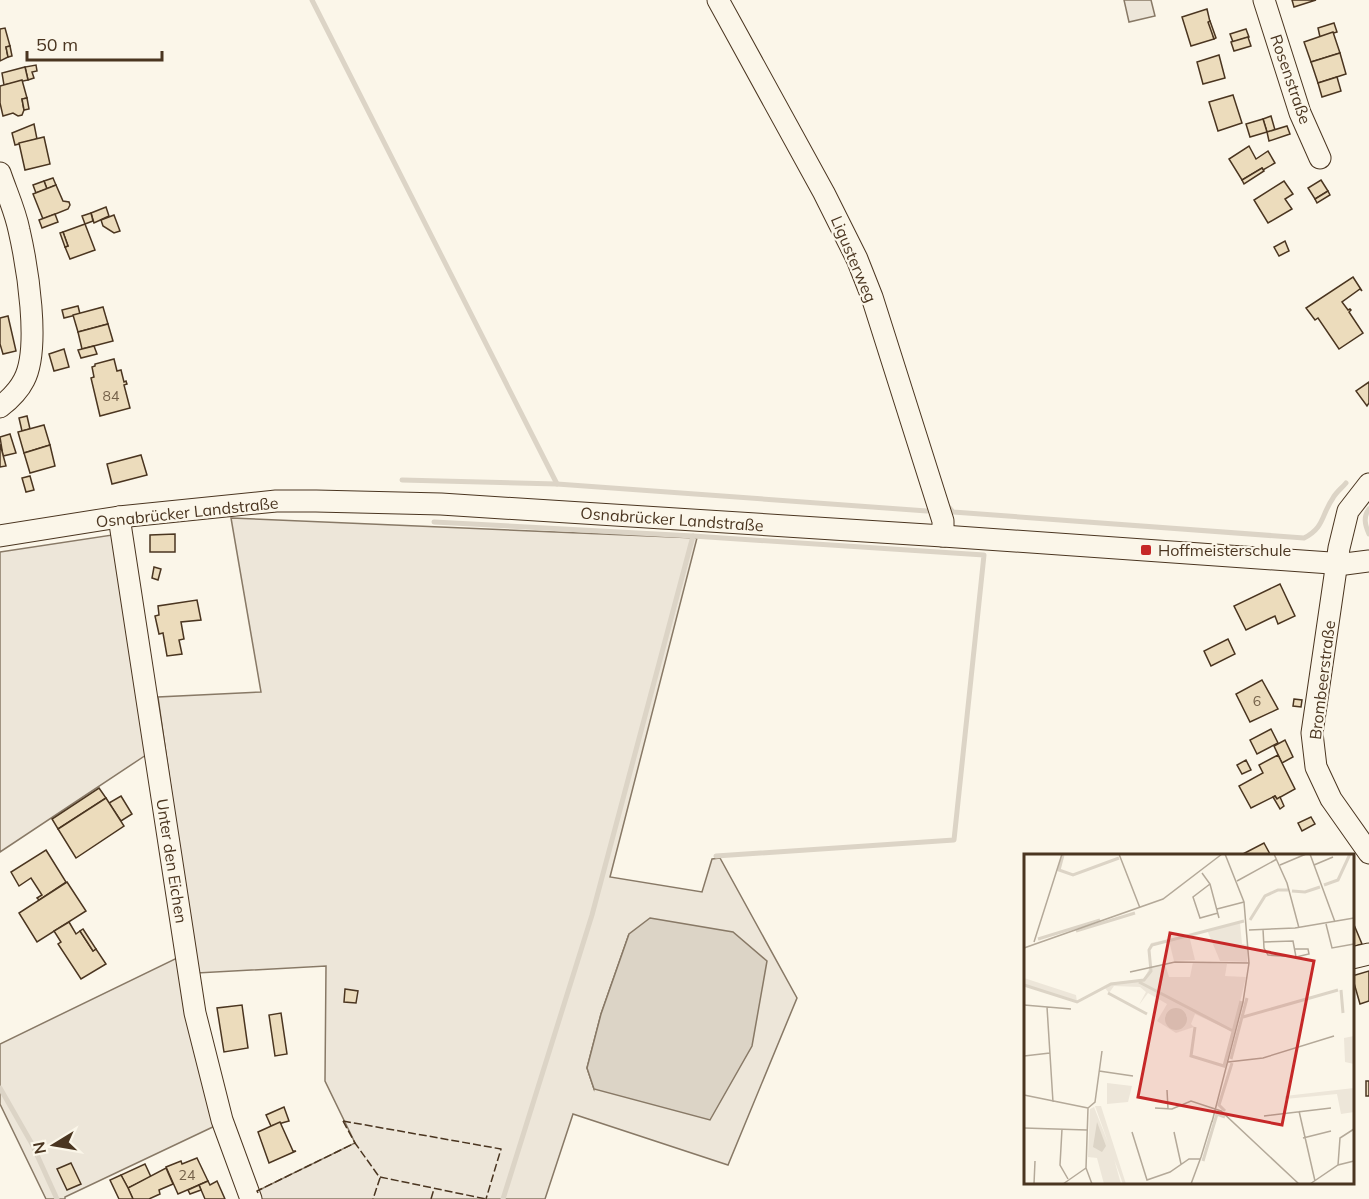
<svg xmlns="http://www.w3.org/2000/svg" width="1369" height="1199" font-family="Mulish,sans-serif">
<style>
.green{fill:#ede6d9;stroke:#887966;stroke-width:1.5;fill-rule:evenodd}
.water{fill:#dcd4c6;stroke:#887966;stroke-width:1.5}
.lines{fill:none;stroke-linecap:round;stroke-linejoin:round}
.stream{stroke:#dcd4c6;stroke-width:5}
.building{fill:#ecdcbc;stroke:#4a3520;stroke-width:1.5}
.minor-casing{stroke:#4a3520;stroke-width:23}
.minor{stroke:#fbf6e9;stroke-width:21}
.fence{stroke:#4a3520;stroke-width:1.5;stroke-dasharray:8 3;stroke-linecap:butt}
.poi-dot{fill:#c62828;stroke:#fbf6e9;stroke-width:2}
.labels{text-anchor:middle;dominant-baseline:central;stroke-width:4.5;stroke-linejoin:round;paint-order:stroke}
.number-label{font-size:14px;fill:#725f47}
.street-label{font-size:16px;fill:#4a3520;stroke:#fbf6e9}
.poi-label{font-size:16px;fill:#4a3520;stroke:#fbf6e9;text-anchor:start}
.inset-river{fill:none;stroke:#dcd4c6;stroke-width:3}
.inset-road{fill:none;stroke:#b4a999;stroke-width:1.5}
.view{fill:#c62828;fill-opacity:0.15;stroke:#c62828;stroke-width:3}
.inset-edge{fill:none;stroke:#4a3520;stroke-width:3}
</style>
<rect width="100%" height="100%" fill="#fbf6e9"/>
<g class="green">
<polygon points="1124,0 1151,0 1155,16 1129,22"/>
<path d="M231 518 697 538 610 877 702 892 712 859 720 858 797 998 728 1165 573 1114 545 1199H260L257 1191 355 1143 325 1081 326 966 197 973 158 697 261 692ZM629 934 594 1089 587 1068 601 1014Z"/>
<polygon points="112,535 146,755 0,852 0,552"/>
<polygon points="177,958 217,1125 65,1197 65,1199 46,1199 0,1104 0,1044"/>
</g>
<polygon class="water" points="650,918 733,932 767,961 752,1046 710,1120 594,1089 587,1068 601,1014 629,934"/>
<g class="lines">
<g class="stream">
<polyline points="312,0 557,484"/>
<polyline points="402,480 557,484 927,511"/>
<path d="M946 504 953 512 1304 538C1325 527 1321 515 1333 498 1336 492 1342 488 1346 483"/>
<path d="M1369 509C1363 517 1365 525 1369 534"/>
<polyline points="434,522 693,536 984,555 954,840 716,856"/>
<polyline points="0,1088 32,1144 57,1199"/>
<polyline points="503,1199 592,915 693,536"/>
</g>
</g>
<g class="building">
<polygon points="1292,0 1316,0 1294,7"/>
<polygon points="1207,9 1214,39 1191,46 1182,17"/>
<polygon points="1210,21 1216,38 1214,39 1208,22"/>
<polygon points="1334,23 1337,32 1320,37 1318,28"/>
<polygon points="5,28 10,46 6,47 8,57 0,61 0,29"/>
<polygon points="1246,29 1249,37 1233,42 1230,34"/>
<polygon points="1333,32 1340,53 1311,62 1304,42"/>
<polygon points="1248,37 1251,46 1234,51 1231,42"/>
<polygon points="10,46 12,56 8,57 6,47"/>
<polygon points="1340,53 1346,74 1318,83 1311,62"/>
<polygon points="1219,55 1225,78 1203,84 1197,62"/>
<polygon points="36,65 37,71 32,72 34,78 28,80 25,67"/>
<polygon points="25,67 28,80 4,85 2,73"/>
<polygon points="1337,77 1341,91 1322,97 1318,83"/>
<polygon points="22,80 27,98 22,99 24,110 22,115 18,116 13,113 3,116 0,103 0,86"/>
<polygon points="1233,95 1242,123 1218,131 1209,102"/>
<polygon points="27,98 29,109 24,110 22,99"/>
<polygon points="1271,116 1275,130 1267,132 1263,119"/>
<polygon points="1263,119 1267,132 1250,137 1246,124"/>
<polygon points="34,124 37,139 15,145 12,133"/>
<polygon points="1287,126 1290,134 1269,141 1267,132"/>
<polygon points="44,137 50,164 25,170 19,143"/>
<polygon points="1249,146 1256,159 1268,151 1275,163 1263,170 1262,168 1242,180 1229,159"/>
<polygon points="1262,168 1264,171 1244,184 1242,180"/>
<polygon points="53,178 56,185 47,189 44,181"/>
<polygon points="1321,180 1328,191 1315,199 1308,188"/>
<polygon points="44,181 47,189 36,193 33,185"/>
<polygon points="1284,181 1293,194 1285,199 1292,209 1268,223 1254,200"/>
<polygon points="56,185 63,201 69,202 70,205 68,209 43,219 33,194"/>
<polygon points="1328,191 1330,195 1317,203 1315,199"/>
<polygon points="106,207 109,216 94,223 91,213"/>
<polygon points="91,213 93,221 85,224 82,216"/>
<polygon points="55,214 58,222 42,228 39,220"/>
<polygon points="114,215 120,231 114,233 103,226 101,220"/>
<polygon points="85,224 95,250 70,259 65,247 68,246 63,232"/>
<polygon points="63,232 68,246 65,247 60,233"/>
<polygon points="1285,241 1289,251 1279,256 1274,247"/>
<polygon points="1353,277 1362,291 1360,289 1342,302 1348,310 1350,309 1351,310 1349,312 1363,333 1339,349 1318,318 1315,320 1306,308"/>
<polygon points="78,306 80,314 64,318 62,310"/>
<polygon points="103,307 108,324 78,332 73,315"/>
<polygon points="8,316 16,351 3,354 0,344 0,318"/>
<polygon points="108,324 113,341 82,349 78,332"/>
<polygon points="94,346 97,354 81,358 78,350"/>
<polygon points="64,349 69,367 54,371 49,354"/>
<polygon points="114,359 117,371 121,370 124,382 126,381 127,384 124,385 130,408 100,416 91,378 94,377 92,367 95,366 95,364"/>
<polygon points="1369,382 1369,403 1367,406 1356,391"/>
<polygon points="27,416 30,429 22,431 19,418"/>
<polygon points="44,425 50,445 24,453 18,432"/>
<polygon points="10,434 16,453 3,456 0,437"/>
<polygon points="0,444 6,466 0,467"/>
<polygon points="50,445 55,466 30,473 24,453"/>
<polygon points="141,455 147,475 112,484 107,464"/>
<polygon points="30,476 34,490 26,492 22,478"/>
<polygon points="175,534 175,552 150,552 150,535"/>
<polygon points="154,567 161,569 158,580 152,578"/>
<polygon points="1280,584 1295,616 1278,624 1275,616 1246,630 1234,606"/>
<polygon points="197,600 201,620 181,622 184,639 179,640 182,654 167,656 163,633 159,634 155,616 159,615 158,606"/>
<polygon points="1228,639 1235,654 1211,666 1204,651"/>
<polygon points="1262,680 1278,709 1250,722 1236,694"/>
<polygon points="1294,699 1302,700 1301,707 1293,706"/>
<polygon points="1271,729 1278,743 1257,754 1250,740"/>
<polygon points="1285,740 1293,757 1282,763 1274,746"/>
<polygon points="1278,755 1295,789 1277,799 1275,796 1251,808 1239,786 1263,773 1259,765"/>
<polygon points="1246,760 1251,770 1242,774 1237,765"/>
<polygon points="99,788 106,798 58,829 52,819"/>
<polygon points="121,796 132,814 121,821 109,803"/>
<polygon points="1275,796 1277,799 1280,797 1284,806 1280,809 1273,797"/>
<polygon points="106,798 124,826 76,858 58,829"/>
<polygon points="1311,817 1315,824 1302,831 1298,823"/>
<polygon points="1264,843 1271,856 1239,856"/>
<polygon points="46,850 66,882 39,900 37,898 42,895 31,878 19,886 11,872"/>
<polygon points="67,882 86,911 37,942 19,913"/>
<polygon points="1352,920 1362,944 1352,947"/>
<polygon points="69,922 76,934 80,931 93,951 96,949 106,964 81,979 58,944 61,942 54,931"/>
<polygon points="83,929 96,949 93,951 80,931"/>
<polygon points="1369,971 1369,1001 1360,1004 1352,976"/>
<polygon points="345,989 358,991 356,1003 344,1002"/>
<polygon points="242,1005 248,1048 224,1052 217,1008"/>
<polygon points="281,1013 287,1054 275,1056 269,1015"/>
<rect x="1366" y="1081" width="3" height="15"/>
<polygon points="284,1107 289,1121 271,1126 266,1115"/>
<polygon points="280,1122 293,1151 296,1151 269,1163 258,1132"/>
<polygon points="197,1158 208,1181 178,1194 166,1167 181,1161 182,1164"/>
<polygon points="71,1163 81,1184 67,1190 57,1169"/>
<polygon points="145,1164 151,1177 128,1188 121,1175"/>
<polygon points="166,1168 173,1184 159,1190 160,1194 149,1199 133,1199 128,1188"/>
<polygon points="121,1175 128,1188 133,1199 119,1199 110,1180"/>
<polygon points="208,1181 210,1185 217,1181 225,1199 205,1199 199,1185"/>
<polygon points="199,1185 201,1190 190,1194 188,1190"/>
</g>
<g class="lines">
<defs>
<g id="minor">
<polyline points="718,0 824,193 857,259 872,297 943,521 943,536"/>
<polyline points="1264,0 1300,113 1320,158"/>
<path d="M0 173C6 191 15 210 19 230 27 265 41 348 24 380 19 390 9 400 0 407"/>
<polyline points="1369,484 1348,511 1339,548 1312,733 1316,767 1331,799 1369,853"/>
<polyline points="119,517 195,1013 222,1120 251,1199"/>
<polyline points="0,536 119,517 276,501 316,501 441,504 943,536 1345,564 1369,561"/>
<polyline points="1352,958 1369,954"/>
</g>
</defs>
<use href="#minor" class="minor-casing"/>
<use href="#minor" class="minor"/>
<g class="fence">
<polyline points="343,1121 501,1149 486,1199"/>
<polyline points="343,1121 355,1143"/>
<polyline points="380,1177 486,1199"/>
<polyline points="258,1193 257,1191 355,1143 380,1178 373,1199"/>
<polyline points="431,1199 434,1189"/>
</g>
</g>
<rect class="poi-dot" x="1140" y="544" width="12" height="12" rx="3"/>
<g class="labels">
<g class="number-label">
<text x="111" y="396">84</text>
<text x="1257" y="701">6</text>
<text x="187" y="1175">24</text>
</g>
<g class="street-label">
<text transform="translate(1291 79) rotate(71)">Rosenstraße</text>
<text transform="translate(854 259) rotate(67)">Ligusterweg</text>
<text transform="translate(187 512) rotate(-6)">Osnabrücker Landstraße</text>
<text transform="translate(672 519) rotate(4)">Osnabrücker Landstraße</text>
<text transform="translate(1322 680) rotate(-83)">Brombeerstraße</text>
<text transform="translate(172 861) rotate(81)">Unter den Eichen</text>
</g>
<g class="poi-label">
<text x="1158" y="550">Hoffmeisterschule</text>
</g>
</g>
<g transform="translate(1024 854)">
<rect width="330" height="330" fill="#fbf6e9"/>
<path d="M216 69 218 90 224 91 223 108 196 107 183 76 165 81 171 106 150 107 145 87 126 93V111L124 95 127 89ZM169 108 203 110 201 122 222 123 209 178 171 160 167 170 170 173 152 179 133 167 143 150 124 139 115 151 122 138 116 133 90 132 85 139 81 134 86 129 120 125 126 113 141 110 145 123H166ZM0 124 52 141 53 148 0 130ZM330 182V210L321 208 320 184ZM83 229 108 232 104 248 83 250ZM330 234V258L317 260 313 240 261 245V242ZM71 252H77L102 330H99ZM70 253 89 301 97 330H80L73 304 64 303 66 255Z" fill="#ede6d9"/>
<path d="M141 165a11 11 0 1 1 22 0a11 11 0 1 1-22 0ZM73 268 82 292 78 298 69 293Z" fill="#dcd4c6"/>
<path class="inset-river" d="M39 1 35 16 49 21 95 4M300 31 314 26 326 0M268 37 281 38 296 33M226 66 241 42 254 36H264M52 77 111 59M14 85 76 66M115 128 209 177M0 131 53 148 87 130 120 126 127 117 125 96 128 91 220 67M317 136 319 159M84 139 123 160M219 163 314 136M171 173 167 202 200 212 217 147M207 205 223 144M201 257 195 251 208 209M179 307 193 260 201 263"/>
<path class="inset-road" d="M95 0 116 54M250 0 263 29 275 74M286 0 311 68M256 11 282 0M290 11 309 3M178 19 186 30 195 64M213 27 253 5M186 30 169 43 176 64 194 59M193 55 220 48M302 70 308 94 330 90M239 75 240 94 244 101 272 103 269 87 239 88M225 76 271 74 330 64M10 88 38 0M0 94 139 45 198 0M271 95H284L285 100 272 103M106 118 151 108 225 109M0 151 47 155M23 153 29 248M0 202 26 199M204 208 239 204 310 182M75 217 109 222M143 236 144 255M0 241 64 254M64 254 62 314 68 330M64 254 71 248 78 197M131 254 148 255 167 247 197 257 275 330M275 257 291 327M240 262 307 254M188 268 219 148 225 109 220 48 201 0M0 274 63 276M38 275 36 311 44 325M108 278 123 326 146 318 165 305H176M150 278 157 310M279 284 307 277M177 303 188 267M314 311 316 284 330 275M10 330 11 307M39 330 62 314M167 330 177 303M286 330 314 311 330 307"/>
<path class="view" d="M146 79 290 107 258 271 114 243Z"/>
<rect width="330" height="330" class="inset-edge"/>
</g>
<g transform="translate(54 1145) rotate(259)" stroke="#fbf6e9" stroke-width="4.5" paint-order="stroke">
<path d="M0-4.5L10 22L0 15L-10 22Z" fill="#4a3520"/>
<text y="-9" font-size="16" font-weight="bold" text-anchor="middle" fill="#4a3520">N</text>
</g>
<path d="M27 51v9h135v-9" fill="none" stroke="#4a3520" stroke-width="3"/>
<text x="36" y="51" font-size="18" fill="#4a3520" stroke="#fbf6e9" stroke-width="4.5" paint-order="stroke">50 m</text>
</svg>
